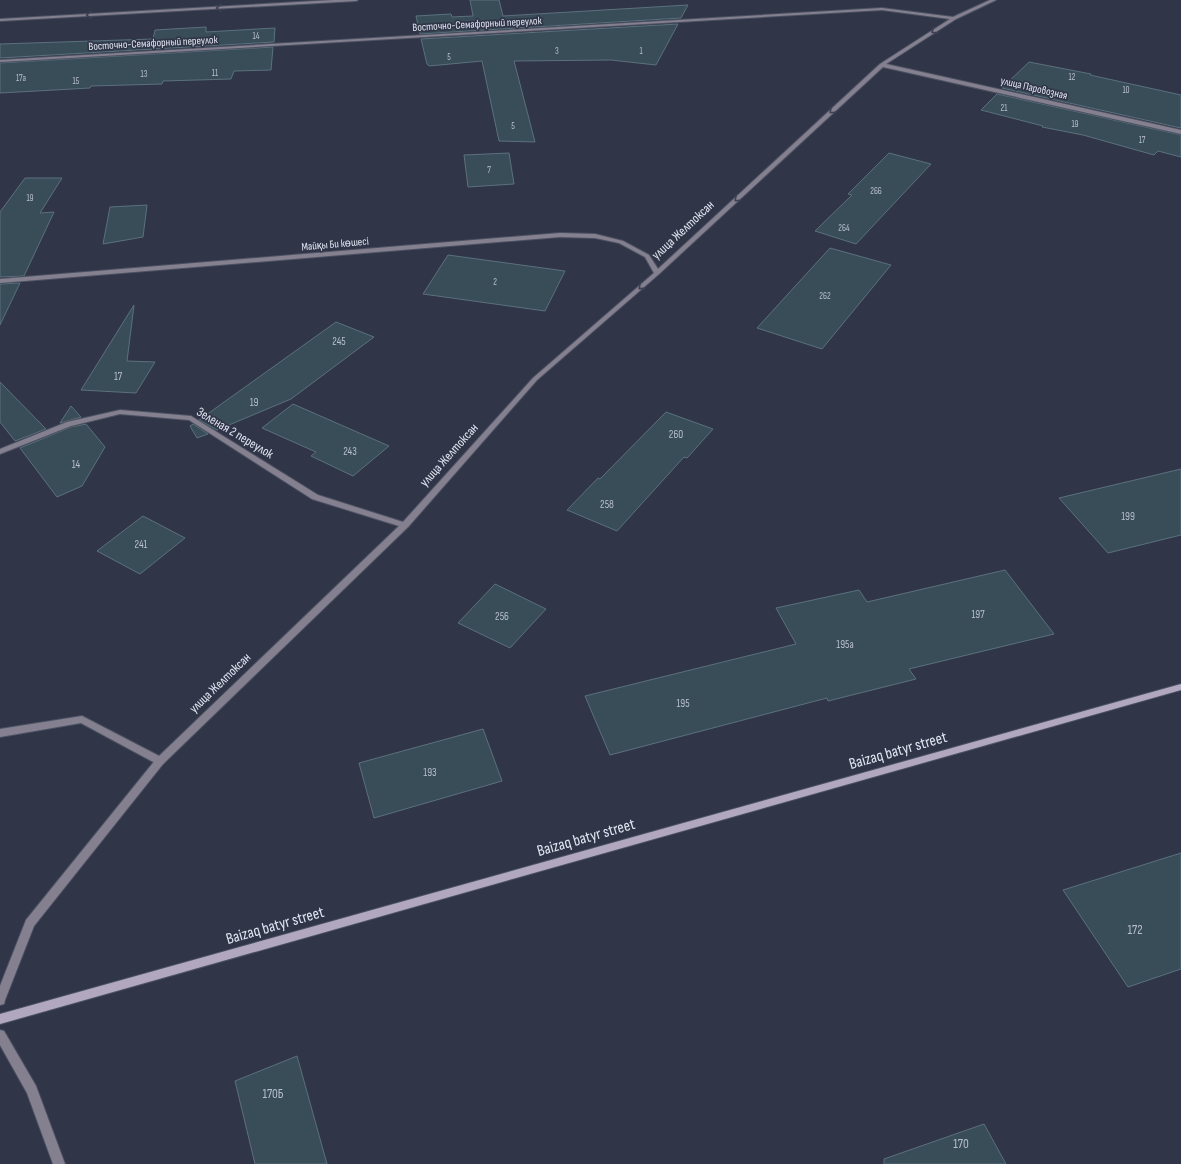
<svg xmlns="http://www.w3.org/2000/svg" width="1181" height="1164" font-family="'Sofia Sans Condensed',sans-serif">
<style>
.building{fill:#394d59;stroke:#5b707d}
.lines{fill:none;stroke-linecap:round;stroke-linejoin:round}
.service-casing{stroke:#4c5263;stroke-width:2}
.minor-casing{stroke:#4c5263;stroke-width:2}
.secondary-casing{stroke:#4c5263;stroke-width:2}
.service{fill:#85808f;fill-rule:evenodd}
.minor{fill:#85808f;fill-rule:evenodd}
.secondary{fill:#b1a8c0;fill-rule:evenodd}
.oneway{stroke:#3d4153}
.labels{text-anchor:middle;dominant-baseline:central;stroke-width:3.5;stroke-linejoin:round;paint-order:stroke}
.far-number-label{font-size:9px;fill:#b7bfcb}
.far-street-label{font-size:11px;fill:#e1e5f1;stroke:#303648}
.number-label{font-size:11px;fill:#b7bfcb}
.street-label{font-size:13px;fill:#e1e5f1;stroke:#303648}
.near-number-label{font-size:13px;fill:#b7bfcb}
.near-street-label{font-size:16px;fill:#e1e5f1;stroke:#303648}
</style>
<rect width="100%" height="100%" fill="#303648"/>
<g class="building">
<polygon points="470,0 499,0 503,16 688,5 681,18 420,34 416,16 451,14 452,17 473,16"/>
<polygon points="678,24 656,65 611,60 514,61 535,142 499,141 482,61 429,66 427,64 421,39"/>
<polygon points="206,27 206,32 275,28 274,42 0,58 0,44 153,39 155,30"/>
<polygon points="273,47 271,70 234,71 231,79 163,81 162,84 91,86 90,88 0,93 0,63"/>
<polygon points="1029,62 1091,74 1090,75 1181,95 1181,128 1002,88"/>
<polygon points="997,94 1181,135 1181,157 1158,151 1154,155 1083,135 1042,127 1043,126 981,110"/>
<polygon points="509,153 514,184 468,187 464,155"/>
<polygon points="889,153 931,164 856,244 815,231 852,195 848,194"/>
<polygon points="25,178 62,178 40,213 54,212 24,276 0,277 0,212"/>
<polygon points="147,205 143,237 103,244 110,207"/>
<polygon points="830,248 891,265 822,349 757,328"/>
<polygon points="448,255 565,271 545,311 423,294"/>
<polygon points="20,283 0,325 0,284"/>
<polygon points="134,305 127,361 155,362 136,393 81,390"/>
<polygon points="336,322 374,337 291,399 217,430 199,420"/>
<polygon points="0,382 46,429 15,441 0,422"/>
<polygon points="293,404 389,446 353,476 311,456 316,452 262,428"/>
<polygon points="71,406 81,417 60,423"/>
<polygon points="666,412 713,429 687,458 684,457 617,531 567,510 598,478 600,479"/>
<polygon points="86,424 105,447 82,486 57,497 20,448 71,427"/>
<polygon points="193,424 208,434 197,438 190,426"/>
<polygon points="1181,469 1181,535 1108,553 1059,498"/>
<polygon points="143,516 185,538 140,574 97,551"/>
<polygon points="1005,570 1054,634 909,669 916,679 828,701 827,698 610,755 585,696 796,644 776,608 859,590 867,602"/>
<polygon points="495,584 546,609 510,648 458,623"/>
<polygon points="483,729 502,781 374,818 359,763"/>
<polygon points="1181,853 1181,969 1128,987 1063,890"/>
<polygon points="297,1056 327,1164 255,1164 235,1081"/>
<polygon points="984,1124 1006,1164 884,1164 884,1159"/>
</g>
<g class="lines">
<defs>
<polygon id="service" points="82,716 163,758 165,761 163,764 160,765 157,764 81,723 0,737 0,729"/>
<g id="minor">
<polygon points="333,0 358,0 356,1 0,21 0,19"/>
<polygon points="990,0 996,0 956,19 886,64 1181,130 1181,134 883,67 659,274 537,380 408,527 163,764 34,926 5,1000 4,1004 0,1005 0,986 26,920 157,758 399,526 312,499 189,420 120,414 71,426 0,454 0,449 67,422 120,410 191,416 318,495 403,522 533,378 654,273 645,257 619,243 595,238 560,237 0,283 0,279 560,233 595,234 623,241 649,255 658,269 880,64 950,19 882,10 0,62 0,60 882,8 953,17"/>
<polygon points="0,1030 4,1031 36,1086 65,1164 53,1164 27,1093 0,1045"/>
</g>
<polygon id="secondary" points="1181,684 1181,690 0,1024 0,1014"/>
</defs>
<use href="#service" class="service-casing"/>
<use href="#minor" class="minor-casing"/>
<use href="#secondary" class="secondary-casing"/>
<use href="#service" class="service"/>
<use href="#minor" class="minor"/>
<use href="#secondary" class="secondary"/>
</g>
<defs><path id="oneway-chevron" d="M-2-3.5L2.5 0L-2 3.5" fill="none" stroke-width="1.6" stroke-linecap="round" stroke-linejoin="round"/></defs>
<g class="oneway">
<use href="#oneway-chevron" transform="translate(219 8) rotate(177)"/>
<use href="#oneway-chevron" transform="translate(89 15) rotate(177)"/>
<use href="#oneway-chevron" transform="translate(934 31) rotate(147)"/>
<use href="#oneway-chevron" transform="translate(832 111) rotate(137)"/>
<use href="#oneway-chevron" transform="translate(737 199) rotate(137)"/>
<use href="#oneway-chevron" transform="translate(641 287) rotate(139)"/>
</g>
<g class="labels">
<g class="far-number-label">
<text x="256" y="36">14</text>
<text x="557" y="51">3</text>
<text x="641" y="51">1</text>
<text x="449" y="57">5</text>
<text x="215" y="73">11</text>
<text x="144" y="74">13</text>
<text x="1072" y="77">12</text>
<text x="21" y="78">17а</text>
<text x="76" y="81">15</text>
<text x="1126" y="90">10</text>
<text x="1004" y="108">21</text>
<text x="1075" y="124">19</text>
<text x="513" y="126">5</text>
<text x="1142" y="140">17</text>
<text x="489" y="170">7</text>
<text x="876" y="191">266</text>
<text x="30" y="198">19</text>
<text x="844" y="228">264</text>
<text x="495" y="282">2</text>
<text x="825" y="296">262</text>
</g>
<g class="far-street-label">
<text transform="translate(477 24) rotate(-3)">Восточно-Семафорный переулок</text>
<text transform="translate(153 43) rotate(-3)">Восточно-Семафорный переулок</text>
<text transform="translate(1034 88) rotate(13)">улица Паровозная</text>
<text transform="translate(335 244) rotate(-5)">Майқы Би көшесі</text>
</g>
<g class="number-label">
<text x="339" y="341">245</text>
<text x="118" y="376">17</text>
<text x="254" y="402">19</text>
<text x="676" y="434">260</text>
<text x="350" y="451">243</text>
<text x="76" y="464">14</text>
<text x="607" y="504">258</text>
<text x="1128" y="516">199</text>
<text x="141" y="544">241</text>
<text x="978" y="614">197</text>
<text x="502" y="616">256</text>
<text x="845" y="644">195а</text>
<text x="683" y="703">195</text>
<text x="430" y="772">193</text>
</g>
<g class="street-label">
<text transform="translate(683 230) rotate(-43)">улица Желтоксан</text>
<text transform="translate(235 433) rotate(31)">Зеленая 2 переулок</text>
<text transform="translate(449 455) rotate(-48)">улица Желтоксан</text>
<text transform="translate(220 683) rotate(-44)">улица Желтоксан</text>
</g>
<g class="near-number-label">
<text x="1135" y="930">172</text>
<text x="273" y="1094">170Б</text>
<text x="961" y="1144">170</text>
</g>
<g class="near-street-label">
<text transform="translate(898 751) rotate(-16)">Baizaq batyr street</text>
<text transform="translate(586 838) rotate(-16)">Baizaq batyr street</text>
<text transform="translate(275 926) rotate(-16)">Baizaq batyr street</text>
</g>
</g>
</svg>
